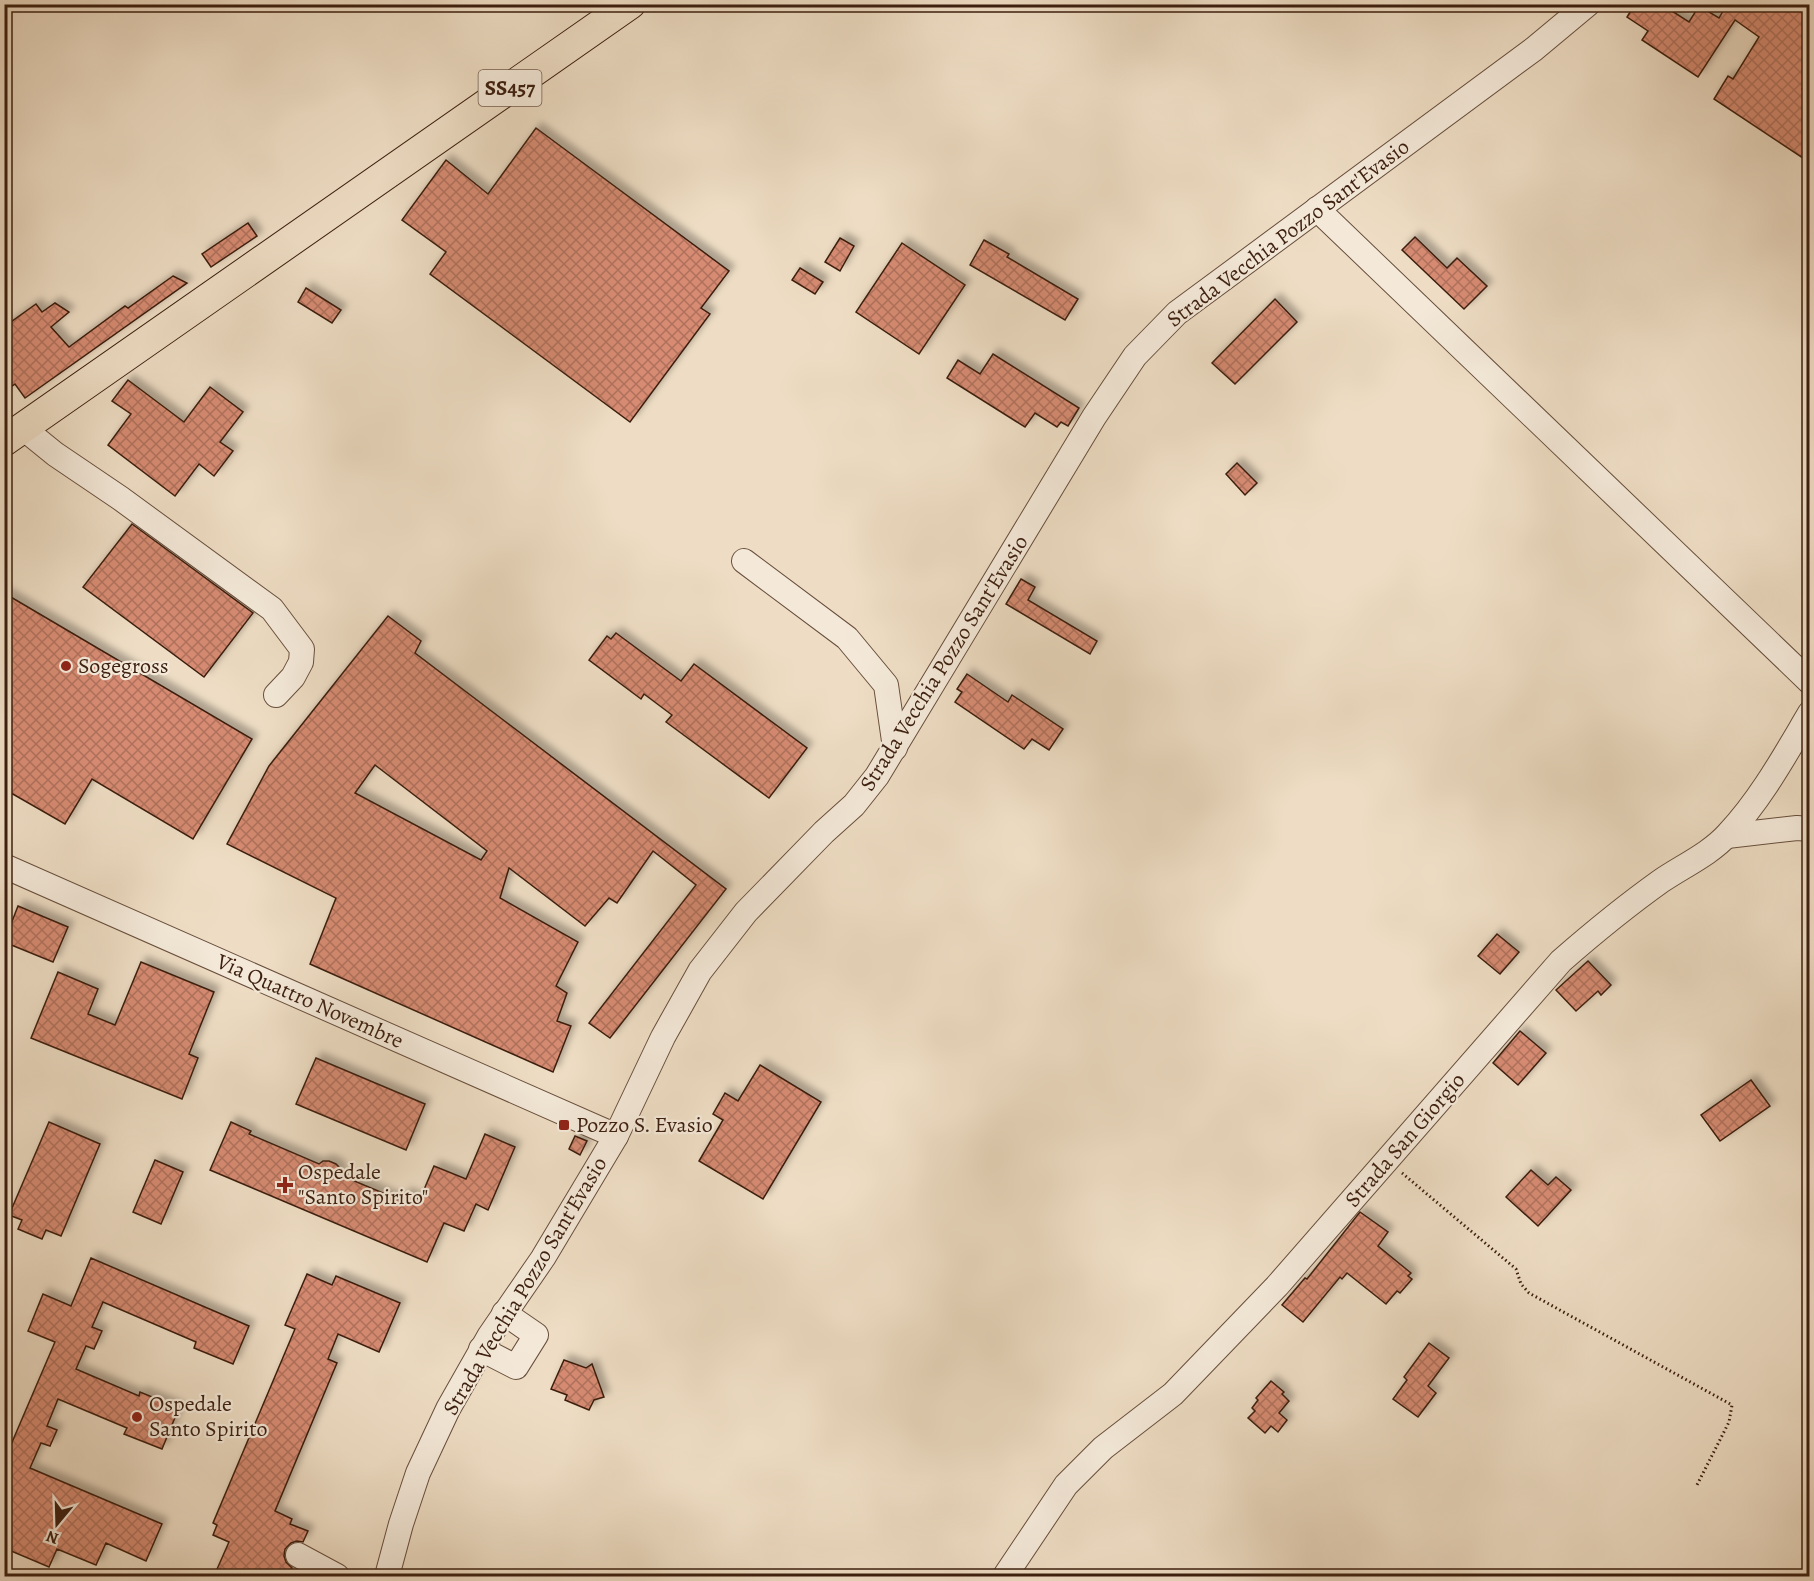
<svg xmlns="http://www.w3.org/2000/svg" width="1814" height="1581" font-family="Alegreya,serif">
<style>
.building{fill:url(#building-cross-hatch);stroke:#3c1f0f;stroke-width:1.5;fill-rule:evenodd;filter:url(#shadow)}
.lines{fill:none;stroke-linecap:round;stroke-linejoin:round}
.minor-casing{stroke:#684e3c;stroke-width:26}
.major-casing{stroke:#3c1f0f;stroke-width:32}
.path{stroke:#3c1f0f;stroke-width:3;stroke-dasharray:1.5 3;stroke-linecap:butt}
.minor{stroke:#f4e9d9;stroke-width:24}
.major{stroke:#eeddc4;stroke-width:30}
.poi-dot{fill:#8f2418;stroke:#f4e9d9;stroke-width:2}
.labels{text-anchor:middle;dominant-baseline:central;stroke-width:4.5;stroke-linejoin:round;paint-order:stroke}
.shield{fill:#f4e9d9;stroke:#735c4c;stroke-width:1.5}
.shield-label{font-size:21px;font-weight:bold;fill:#3c1f0f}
.street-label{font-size:22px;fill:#3c1f0f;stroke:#f4e9d9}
.poi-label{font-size:22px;fill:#3c1f0f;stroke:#f4e9d9;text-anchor:start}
</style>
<defs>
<pattern id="building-cross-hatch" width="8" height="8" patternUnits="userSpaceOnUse" patternTransform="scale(1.5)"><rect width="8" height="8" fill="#d68b72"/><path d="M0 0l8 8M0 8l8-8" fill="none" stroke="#af715c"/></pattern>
<filter id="shadow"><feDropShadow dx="5.5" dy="-5.5" stdDeviation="3" flood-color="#0004"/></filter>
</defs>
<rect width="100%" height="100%" fill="#eeddc4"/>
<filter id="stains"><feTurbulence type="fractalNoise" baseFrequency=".00333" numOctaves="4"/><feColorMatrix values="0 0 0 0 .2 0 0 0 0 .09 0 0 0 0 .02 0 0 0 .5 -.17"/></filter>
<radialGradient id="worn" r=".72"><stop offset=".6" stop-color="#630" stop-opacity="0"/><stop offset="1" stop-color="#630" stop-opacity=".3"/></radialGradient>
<g class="building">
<polygon points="1635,4 1661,4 1689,22 1699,6 1719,18 1727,4 1809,4 1809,77 1802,89 1809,94 1809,162 1714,99 1728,76 1733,79 1759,37 1735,20 1698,77 1642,40 1648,31 1627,17"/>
<polygon points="536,128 729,271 701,308 710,314 630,422 430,274 446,252 402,220 446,160 488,194"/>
<polygon points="248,223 257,236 211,267 202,254"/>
<polygon points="1415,237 1447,268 1457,258 1487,286 1464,309 1402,250"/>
<polygon points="840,238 854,246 840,271 825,262"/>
<polygon points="984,240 1009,254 1007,257 1078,299 1065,320 970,265"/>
<polygon points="902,243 965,285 919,354 856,312"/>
<polygon points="800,268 823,282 815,294 792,280"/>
<polygon points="173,276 187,283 25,398 15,384 4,392 4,327 36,304 42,312 55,303 69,312 51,327 69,347 125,306 128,308"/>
<polygon points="306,288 341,310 332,323 298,302"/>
<polygon points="1275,299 1297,322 1235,384 1212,363"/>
<polygon points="993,354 1079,408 1068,426 1061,422 1057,427 1035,413 1025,427 947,378 958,360 980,374"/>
<polygon points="128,380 184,422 210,387 243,412 220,442 233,451 214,476 199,464 175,496 108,445 131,414 112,401"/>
<polygon points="1237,463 1257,483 1245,495 1226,474"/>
<polygon points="132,524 253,613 204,677 83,587"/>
<polygon points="1021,579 1035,587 1028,600 1097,641 1090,654 1006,604"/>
<polygon points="4,593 252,739 193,839 92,779 65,824 4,789"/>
<path d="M388 616 421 641 415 653 726 889 610 1038 589 1023 696 885 653 851 617 903 609 898 585 926 509 868 500 898 578 942 556 986 567 993 557 1021 571 1026 553 1072 310 964 336 898 227 844 269 766ZM375 765 487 851 481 860 355 793Z"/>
<polygon points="616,633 681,681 694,664 807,748 769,798 666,722 672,715 644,694 641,699 589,660 607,636 611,639"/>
<polygon points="967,674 1008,702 1012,695 1063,729 1049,750 1032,739 1024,749 955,702 962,692 957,689"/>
<polygon points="18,906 68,927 53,962 4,942"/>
<polygon points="1497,934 1519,952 1500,974 1478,956"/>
<polygon points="1588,961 1611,985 1601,995 1598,991 1576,1011 1556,990"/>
<polygon points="141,962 214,992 189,1054 198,1058 182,1099 31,1038 58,972 98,989 88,1014 115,1025"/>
<polygon points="1520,1031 1546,1053 1518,1085 1493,1063"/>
<polygon points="316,1058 425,1104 406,1150 296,1104"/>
<polygon points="760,1065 821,1102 763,1199 699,1161 723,1120 713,1114 725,1093 738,1101"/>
<polygon points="1751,1080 1770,1106 1720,1141 1701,1115"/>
<polygon points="49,1122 100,1144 61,1236 46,1230 42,1239 18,1229 22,1220 9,1215"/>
<polygon points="231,1122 251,1131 249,1134 319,1164 323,1161 329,1161 336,1164 340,1168 340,1175 402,1201 405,1193 420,1199 434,1166 466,1179 485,1134 515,1147 488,1210 476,1204 464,1231 444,1223 427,1262 210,1170"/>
<polygon points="575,1136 587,1141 580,1155 569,1149"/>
<polygon points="155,1160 183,1172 161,1224 133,1212"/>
<polygon points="1531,1170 1548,1185 1556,1177 1571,1190 1538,1226 1506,1197"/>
<polygon points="1360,1212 1388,1232 1378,1246 1411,1273 1408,1276 1412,1279 1400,1293 1397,1291 1386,1304 1347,1273 1342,1279 1340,1277 1303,1322 1282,1305 1305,1278 1307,1279"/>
<polygon points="91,1258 249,1326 233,1364 194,1348 196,1342 103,1302 92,1327 102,1331 94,1349 86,1346 76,1369 139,1396 140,1392 179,1408 162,1449 124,1434 127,1428 58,1399 47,1426 57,1430 50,1446 41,1443 30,1468 162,1524 146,1561 106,1543 96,1565 57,1549 49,1567 4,1548 4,1461 55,1342 28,1331 43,1294 71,1306"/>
<polygon points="307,1274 332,1285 336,1276 400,1303 379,1352 338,1334 328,1359 337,1363 275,1511 292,1519 290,1524 308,1531 303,1542 297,1541 291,1543 285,1549 284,1556 286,1562 292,1568 289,1576 214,1576 229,1542 213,1535 217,1525 213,1523 295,1329 285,1325"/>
<polygon points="1429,1343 1449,1358 1428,1386 1436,1393 1418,1417 1393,1399 1407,1380 1404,1377"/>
<polygon points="564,1360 586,1368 592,1364 604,1397 594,1400 589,1410 565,1400 567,1395 551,1389"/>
<polygon points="1271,1381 1284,1392 1282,1394 1289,1401 1279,1413 1287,1420 1278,1432 1271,1426 1265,1433 1248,1418 1255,1411 1252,1408 1258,1400 1256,1398"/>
</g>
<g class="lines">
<defs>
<g id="minor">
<polyline points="1317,209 1810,682"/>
<polyline points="23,428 55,454 120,498 272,609 302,649 301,662 293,677 276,695"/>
<polyline points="744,561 847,638 886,685 895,748"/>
<polyline points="1727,836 1797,828 1810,829"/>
<polyline points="4,866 616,1136"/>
<polyline points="481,1349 516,1367 536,1335 504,1313"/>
<polyline points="298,1555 337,1576"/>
<polyline points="387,1576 401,1524 418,1473 448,1409 490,1335 543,1258 616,1136 663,1037 700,971 746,912 824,832 854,805 877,776 1094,417 1135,356 1177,313 1534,49 1588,4"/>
<path d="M1005 1576 1066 1485 1103 1448 1173 1394 1277 1286 1561 961C1593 933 1626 906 1661 881 1683 866 1710 854 1728 834 1761 799 1785 755 1810 713"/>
</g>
<polyline id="major" points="4,441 630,4"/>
</defs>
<use href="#minor" class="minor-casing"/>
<use href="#major" class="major-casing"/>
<polyline class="path" points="1402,1173 1516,1269 1521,1284 1529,1293 1732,1405 1729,1422 1697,1485"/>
<use href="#minor" class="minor"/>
<use href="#major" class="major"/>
</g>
<g class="poi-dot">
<circle cx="66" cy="666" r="6"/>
<rect x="558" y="1119" width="12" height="12" rx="3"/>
<path d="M282 1176h6v6h6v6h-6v6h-6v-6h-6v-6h6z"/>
<circle cx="137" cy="1417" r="6"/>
</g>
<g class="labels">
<rect class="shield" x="478.5" y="70" width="63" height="36" rx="4.5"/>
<g class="shield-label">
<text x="510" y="88">SS457</text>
</g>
<g class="street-label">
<text transform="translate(1288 233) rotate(-37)">Strada Vecchia Pozzo Sant'Evasio</text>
<text transform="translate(944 663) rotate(-58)">Strada Vecchia Pozzo Sant'Evasio</text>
<text transform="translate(310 1001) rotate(24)">Via Quattro Novembre</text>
<text transform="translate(1405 1140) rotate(-49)">Strada San Giorgio</text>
<text transform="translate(525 1286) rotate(-59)">Strada Vecchia Pozzo Sant'Evasio</text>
</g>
<g class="poi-label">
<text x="78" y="666">Sogegross</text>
<text x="576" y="1125">Pozzo S. Evasio</text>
<text x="298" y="1172">Ospedale<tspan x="298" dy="25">"Santo Spirito"</tspan></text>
<text x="149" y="1404">Ospedale<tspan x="149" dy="25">Santo Spirito</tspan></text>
</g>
</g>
<rect width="1814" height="1581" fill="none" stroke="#eeddc4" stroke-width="24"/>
<rect x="6" y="6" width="1802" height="1569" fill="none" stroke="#3c1f0f" stroke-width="3"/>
<rect x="12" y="12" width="1790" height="1557" fill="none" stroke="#3c1f0f" stroke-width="1.5"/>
<g transform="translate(57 1524) rotate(199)" stroke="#f4e9d9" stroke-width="4.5" paint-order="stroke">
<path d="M0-4.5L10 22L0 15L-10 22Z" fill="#3c1f0f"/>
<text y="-9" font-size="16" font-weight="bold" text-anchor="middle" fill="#3c1f0f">N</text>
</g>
<rect width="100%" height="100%" filter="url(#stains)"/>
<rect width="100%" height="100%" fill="url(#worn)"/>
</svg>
